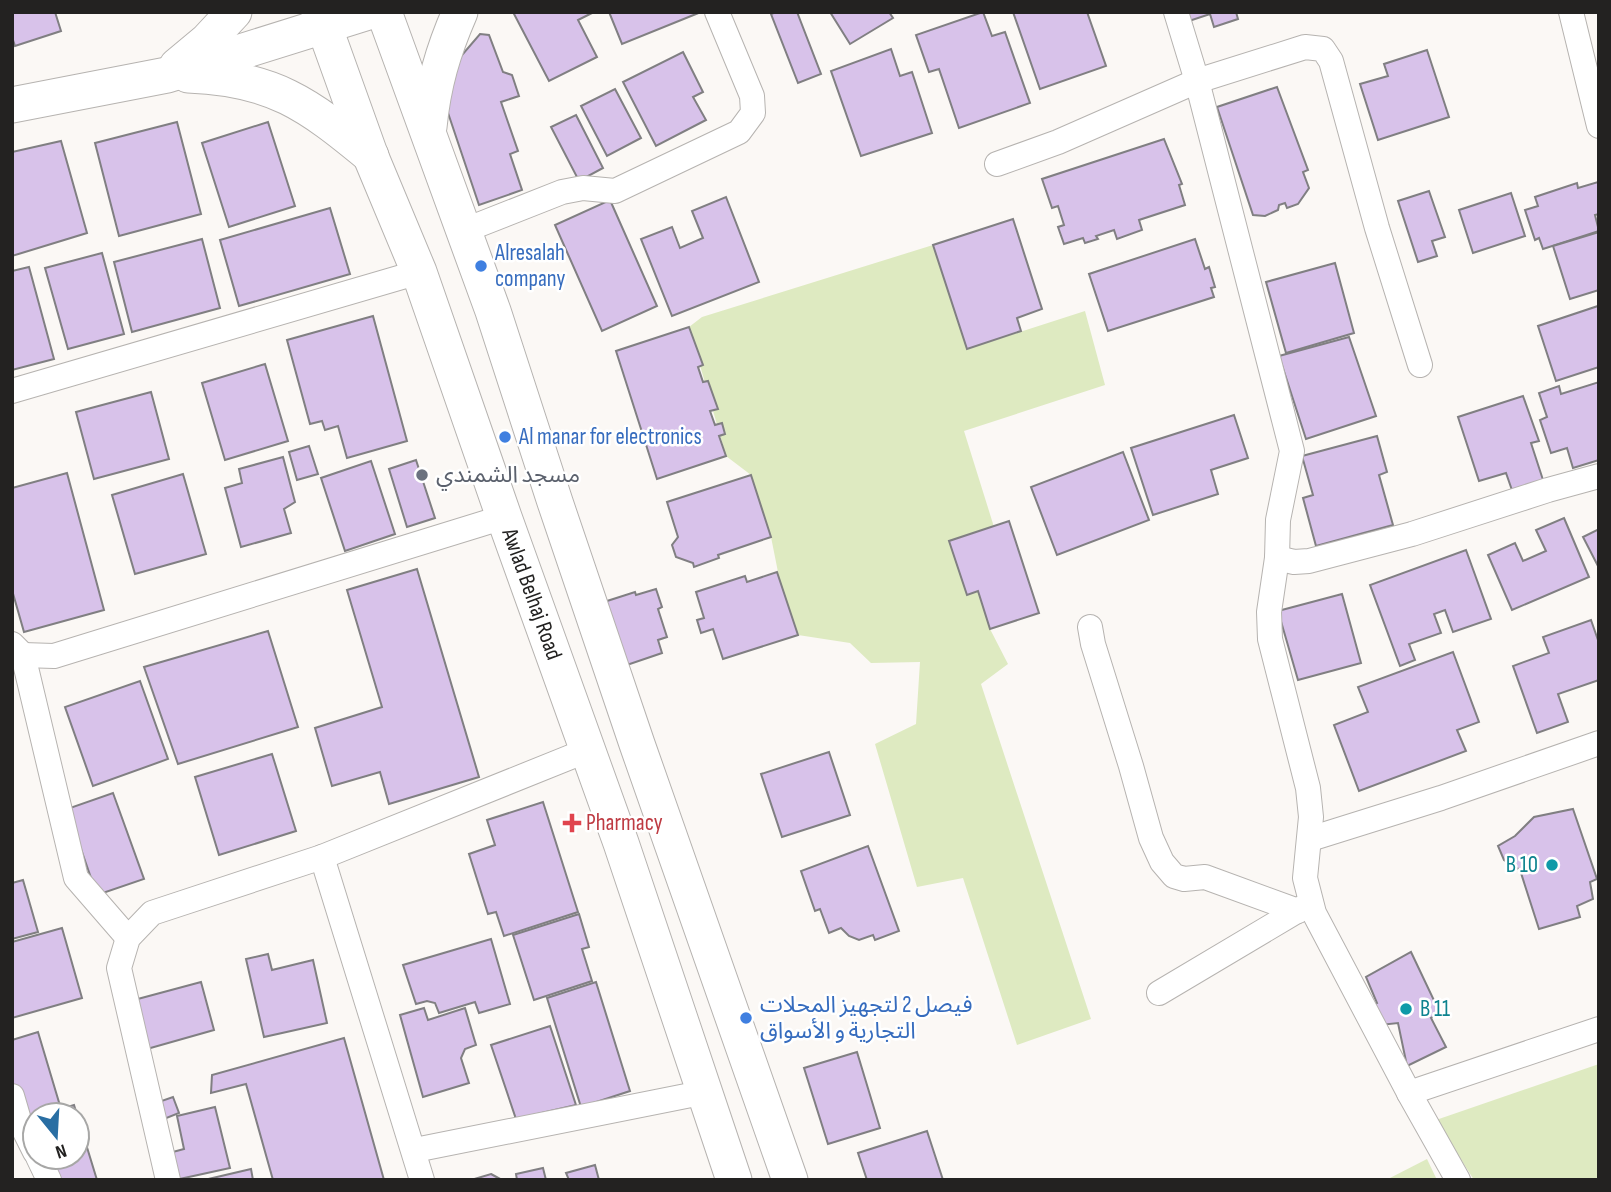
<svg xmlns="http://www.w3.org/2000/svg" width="1611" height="1192" font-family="'Sofia Sans Condensed','Noto Sans Arabic',sans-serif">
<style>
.green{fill:#deeac1}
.building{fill:#d8c2ea;stroke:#807f82;stroke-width:2}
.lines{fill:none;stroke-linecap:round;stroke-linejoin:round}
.street-casing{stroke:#b6b3b0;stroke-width:26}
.secondary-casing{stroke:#b6b3b0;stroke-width:37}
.street{stroke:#fff;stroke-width:24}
.secondary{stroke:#fff;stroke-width:35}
.shop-dot{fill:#3f7fe0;stroke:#fff;stroke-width:2.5}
.worship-dot{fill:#6b7280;stroke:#fff;stroke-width:2.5}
.health-dot{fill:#e0444e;stroke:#fff;stroke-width:2.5}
.culture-dot{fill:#0f9aa8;stroke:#fff;stroke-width:2.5}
.labels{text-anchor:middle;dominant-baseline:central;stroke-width:5;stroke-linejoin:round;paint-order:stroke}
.shop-label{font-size:23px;fill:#366cbe;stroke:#fff;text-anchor:start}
.worship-label{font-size:23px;fill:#5b616d;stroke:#fff;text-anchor:start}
.street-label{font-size:23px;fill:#232221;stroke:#fff}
.health-label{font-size:23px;fill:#be3a42;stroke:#fff;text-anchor:start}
.culture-label{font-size:23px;fill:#0d838f;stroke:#fff;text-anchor:end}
</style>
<rect width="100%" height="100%" fill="#fbf8f5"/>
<g class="green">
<polygon points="933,245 967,349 1085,311 1105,385 964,431 994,527 967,595 978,591 990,629 1008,664 981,684 1091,1019 1017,1045 963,878 917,887 875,744 916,724 920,662 871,663 850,643 798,635 780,582 771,537 751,475 726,456 689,327 702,317"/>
<polygon points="1599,1064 1599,1180 1474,1180 1436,1120"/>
<polygon points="1427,1159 1437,1180 1386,1180"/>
</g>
<g class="building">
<polygon points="12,12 55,12 61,31 15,46 12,37"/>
<polygon points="513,12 594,12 578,20 597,57 549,81"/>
<polygon points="609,12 701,12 622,44"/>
<polygon points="776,12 797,12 821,74 798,83 771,14"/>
<polygon points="830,12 889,12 893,18 850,44"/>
<polygon points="983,12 992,36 1005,32 1030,103 959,128 939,69 929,72 916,35"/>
<polygon points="1013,12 1087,12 1106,66 1040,89"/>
<polygon points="1179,12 1236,12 1238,19 1214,27 1210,14 1183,23"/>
<polygon points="480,34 489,35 503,72 512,75 519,96 501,102 518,151 510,154 522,190 479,205 443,98 450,69"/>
<polygon points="891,49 900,76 912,72 932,133 861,156 831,71"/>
<polygon points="1427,50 1449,117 1378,140 1360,84 1388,76 1384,64"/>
<polygon points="683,52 703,92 693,97 706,120 656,146 623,82"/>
<polygon points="1277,87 1308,170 1303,172 1309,188 1298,204 1287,208 1285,203 1279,205 1278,210 1265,216 1253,215 1217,107"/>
<polygon points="615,89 641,138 607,156 581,106"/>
<polygon points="576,115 603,168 579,181 551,127"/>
<polygon points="177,122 201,214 119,236 95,143"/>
<polygon points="268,122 295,206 229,227 202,143"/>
<polygon points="1164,139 1182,184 1179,185 1185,205 1139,220 1142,230 1117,239 1114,230 1096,236 1098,239 1085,243 1083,238 1064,244 1058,227 1064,225 1058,206 1052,208 1042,179"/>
<polygon points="61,141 87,233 12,256 12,152"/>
<polygon points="1598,182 1599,214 1595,215 1599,231 1543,249 1539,238 1535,240 1525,210 1538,206 1535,197 1577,183 1578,188"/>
<polygon points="1429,191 1445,237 1432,241 1437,256 1418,262 1398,201"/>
<polygon points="1511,193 1525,236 1473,253 1459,210"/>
<polygon points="726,197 759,282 672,316 641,239 672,227 680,248 703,238 692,211"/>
<polygon points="610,200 657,306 602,331 555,225"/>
<polygon points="330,208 350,274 239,306 220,240"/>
<polygon points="1013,219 1042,309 1017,318 1021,331 967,349 933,245"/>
<polygon points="1599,232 1599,290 1570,299 1553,246"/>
<polygon points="202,239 220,308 132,332 114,262"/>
<polygon points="1195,239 1205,269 1209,267 1215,287 1211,288 1214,297 1108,331 1089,274"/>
<polygon points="102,253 124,334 68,349 45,268"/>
<polygon points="1335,263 1354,333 1286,353 1266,282"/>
<polygon points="29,267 54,359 12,370 12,271"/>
<polygon points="1598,306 1599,367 1556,381 1538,326"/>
<polygon points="373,316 407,441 347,458 338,426 325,430 322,421 310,424 287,340"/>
<polygon points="689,327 703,365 698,367 703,382 708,381 718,409 710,411 715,425 722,423 725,434 719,436 726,456 657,479 616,351"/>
<polygon points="1349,337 1376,416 1306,439 1279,356"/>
<polygon points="265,364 288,441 225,460 202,383"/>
<polygon points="1599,382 1599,460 1573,468 1567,448 1551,453 1540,420 1547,417 1539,393 1559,386 1561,394"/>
<polygon points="151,392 169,459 94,479 76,412"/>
<polygon points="1523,396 1539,441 1531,443 1544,483 1513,493 1506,473 1479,481 1458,417"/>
<polygon points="1234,415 1248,458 1211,470 1218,494 1153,515 1131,448"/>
<polygon points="1377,436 1387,472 1379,475 1393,525 1316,546 1303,498 1313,495 1302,456"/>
<polygon points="309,446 318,474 297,480 289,452"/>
<polygon points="1123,452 1149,520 1057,555 1031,487"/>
<polygon points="283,457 295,502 284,509 291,533 241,547 225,488 242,483 239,469"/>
<polygon points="416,460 435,518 407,527 389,469"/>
<polygon points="371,461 395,534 345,551 321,478"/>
<polygon points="67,473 104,610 24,632 12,590 12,488"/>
<polygon points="183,474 206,554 135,574 112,495"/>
<polygon points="751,475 771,537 718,555 719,558 694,567 693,563 676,557 672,545 678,537 667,502"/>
<polygon points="1564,518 1589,577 1512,610 1488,555 1515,543 1523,561 1546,551 1536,530"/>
<polygon points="1009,521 1039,613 990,629 978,591 967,595 949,541"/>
<polygon points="1599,529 1599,568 1583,537"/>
<polygon points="1466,550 1491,619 1453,632 1445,610 1434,614 1441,633 1409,644 1415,660 1400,666 1370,585"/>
<polygon points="417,569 479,777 389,804 380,772 332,786 315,728 382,707 347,590"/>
<polygon points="777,572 798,635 723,659 713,629 701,633 697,620 704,618 696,592 745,576 747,582"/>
<polygon points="656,589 662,607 658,609 667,637 658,640 662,653 624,666 604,602 635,592 636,595"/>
<polygon points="1342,594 1361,663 1298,680 1278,611"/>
<polygon points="1591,620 1599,643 1599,680 1558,694 1568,722 1537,733 1513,666 1549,653 1543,637"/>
<polygon points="268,631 298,727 178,764 144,667"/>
<polygon points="1453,652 1479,722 1457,730 1466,751 1359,791 1334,725 1368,712 1358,687"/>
<polygon points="140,681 168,759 93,786 65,707"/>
<polygon points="829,752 850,815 782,837 761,774"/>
<polygon points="272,754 296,831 219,855 195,777"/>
<polygon points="113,793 144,879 97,895 67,809"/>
<polygon points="543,802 578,912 504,936 496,912 488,914 469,854 495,845 487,820"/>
<polygon points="1573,809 1597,879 1590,882 1593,899 1577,906 1580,917 1539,929 1520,870 1504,860 1498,846 1515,836 1534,817"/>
<polygon points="868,846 899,931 875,940 873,935 859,940 849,936 841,928 829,933 820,909 815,911 801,871"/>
<polygon points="23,880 38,932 12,939 12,883"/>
<polygon points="579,914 589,947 582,949 592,981 534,1000 513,935"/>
<polygon points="62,928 82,998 12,1018 12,942"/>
<polygon points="491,939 510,1004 479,1013 475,1002 439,1013 435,1003 427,1001 416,1004 403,965"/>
<polygon points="1411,952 1440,1013 1431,1018 1446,1047 1407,1066 1398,1023 1380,1025 1371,1006 1377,1003 1366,977"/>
<polygon points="268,954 272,970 313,960 327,1023 264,1037 246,959"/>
<polygon points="201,982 214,1030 147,1049 134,1000"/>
<polygon points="596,982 630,1091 581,1107 547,998"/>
<polygon points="424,1008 428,1020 465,1008 476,1045 465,1049 461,1058 469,1083 423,1097 400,1015"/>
<polygon points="550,1026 576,1105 516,1119 491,1045"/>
<polygon points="38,1032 61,1109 74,1105 97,1180 47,1180 40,1157 77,1157 77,1115 35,1115 35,1139 12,1123 12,1040"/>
<polygon points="344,1038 384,1180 273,1180 246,1084 211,1093 212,1075"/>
<polygon points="857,1052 880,1128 828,1144 804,1068"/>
<polygon points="173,1097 179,1113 154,1123 147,1106"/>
<polygon points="215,1107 230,1168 175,1180 169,1153 184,1149 177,1116"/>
<polygon points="927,1131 943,1180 867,1180 858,1153"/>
<polygon points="595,1165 599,1180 569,1180 566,1173"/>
<polygon points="543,1168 546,1180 517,1180 516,1174"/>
<polygon points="251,1169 253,1180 204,1180"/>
<polygon points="491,1174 502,1180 471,1180"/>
</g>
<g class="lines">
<defs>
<g id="street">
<polyline points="1176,12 1197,81 1292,451 1278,520 1277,558 1269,612 1270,639 1308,788 1311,817 1305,878 1314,913 1409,1093 1458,1180"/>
<polyline points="1571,12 1599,126"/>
<polyline points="997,164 1058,142 1197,81 1305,47 1323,49 1331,61 1377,228 1420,365"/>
<polyline points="463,231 562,192 583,188 615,191 739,132 753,113 752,96 717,12"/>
<polyline points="12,391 419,272"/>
<polyline points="1277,558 1294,562 1309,561 1412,534 1548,490 1599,476"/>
<polyline points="1090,627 1093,644 1131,766 1151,838 1162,862 1174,876 1184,879 1205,877 1298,911"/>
<polyline points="12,644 23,655 76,878 128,938"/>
<polyline points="23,655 54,656 504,517"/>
<polyline points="1310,839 1441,798 1599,743"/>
<polyline points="322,857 422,1180"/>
<polyline points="1159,993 1307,905"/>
<polyline points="1409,1093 1599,1029"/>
<polyline points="12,1096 19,1120 35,1152"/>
<polyline points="415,1150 706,1092"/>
<polyline points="38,1157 49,1180"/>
<polyline points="168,1180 119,968 128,938 152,913 322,857 588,750"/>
</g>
<g id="secondary">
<path id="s1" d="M319 12 371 157 419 272 504 517 621 843 734 1180"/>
<polyline points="384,12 493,311 555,502 637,744 790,1180"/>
<polyline points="177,66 207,41 234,12"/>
<path d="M188 75C273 78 308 104 371 156"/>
<polyline points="12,105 167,75 368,12"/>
<path d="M429 127C433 85 443 51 460 12"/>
</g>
</defs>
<use href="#street" class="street-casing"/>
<use href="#secondary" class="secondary-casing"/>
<use href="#street" class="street"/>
<use href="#secondary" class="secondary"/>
</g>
<g class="shop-dot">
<circle cx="481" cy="266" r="7"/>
<circle cx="505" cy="437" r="7"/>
<circle cx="746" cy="1018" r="7"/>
</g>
<circle class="worship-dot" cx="422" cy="475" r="7"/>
<path class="health-dot" d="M568.5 812.5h7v7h7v7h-7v7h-7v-7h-7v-7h7z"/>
<g class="culture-dot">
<circle cx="1552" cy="865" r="7"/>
<circle cx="1406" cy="1009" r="7"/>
</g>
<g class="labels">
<g class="shop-label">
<text x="495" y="253">Alresalah<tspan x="495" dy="26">company</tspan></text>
<text x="519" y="437">Al manar for electronics</text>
<text x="760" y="1005">فيصل 2 لتجهيز المحلات<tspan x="760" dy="26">التجارية و الأسواق</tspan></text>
</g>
<g class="worship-label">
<text x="436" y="475">مسجد الشمندي</text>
</g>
<g class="street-label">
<text stroke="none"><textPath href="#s1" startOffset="620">Awlad Belhaj Road</textPath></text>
</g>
<g class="health-label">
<text x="586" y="823">Pharmacy</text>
</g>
<g class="culture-label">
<text x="1538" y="865">B 10</text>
<text x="1420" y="1009" text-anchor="start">B 11</text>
</g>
</g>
<rect width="1611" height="1192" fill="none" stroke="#232221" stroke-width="28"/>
<g transform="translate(56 1136) rotate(162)"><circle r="33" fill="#ffffff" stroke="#a7a7a6" stroke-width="2"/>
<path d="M0-5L12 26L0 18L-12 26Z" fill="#296ea3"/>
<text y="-10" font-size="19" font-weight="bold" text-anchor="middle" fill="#232221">N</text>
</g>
</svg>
